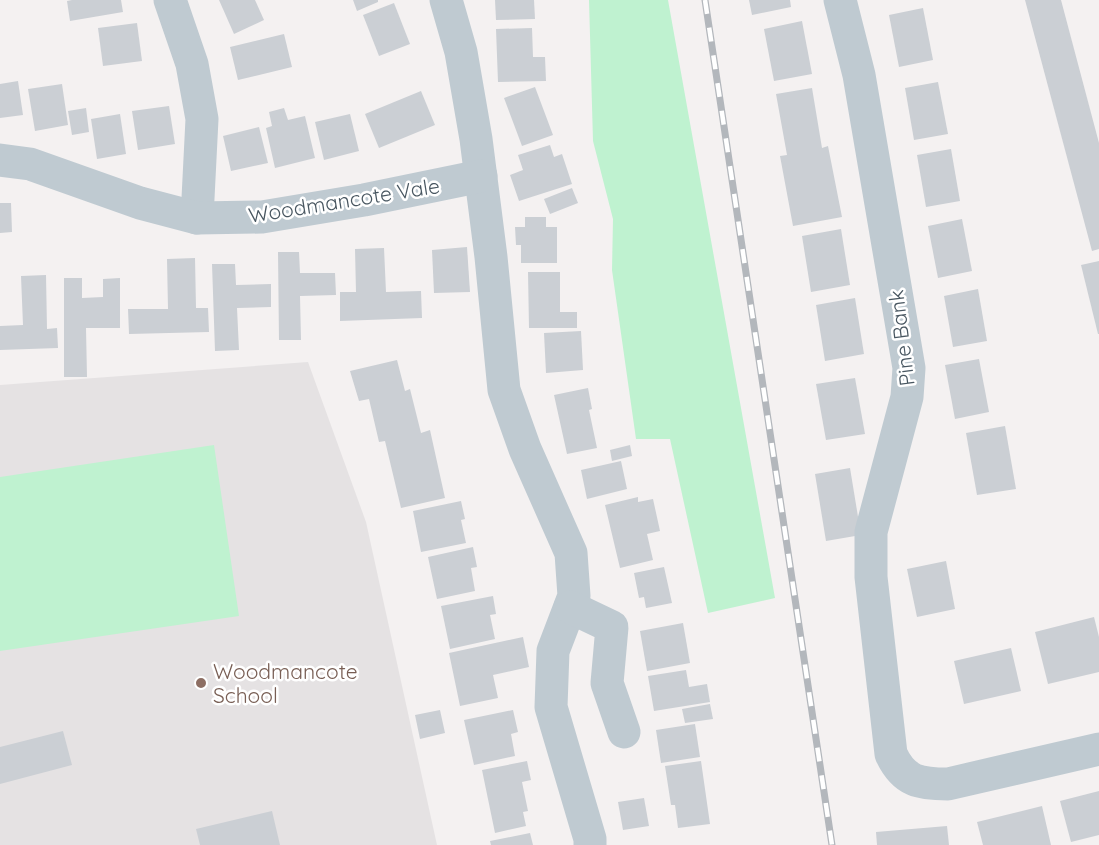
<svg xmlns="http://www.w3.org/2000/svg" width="1099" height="845" font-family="Quicksand,sans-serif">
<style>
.education{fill:#e5e2e3}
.green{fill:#bff2d0}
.building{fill:#cbcfd4}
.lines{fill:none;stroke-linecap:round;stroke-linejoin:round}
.minor{stroke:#bfcad1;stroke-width:33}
.rail-casing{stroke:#b3b7bc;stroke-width:7}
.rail{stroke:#fff;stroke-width:4.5;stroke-dasharray:14;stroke-linecap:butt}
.education-dot{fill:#8d6e63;stroke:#fff;stroke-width:2}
.labels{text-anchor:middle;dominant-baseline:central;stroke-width:5;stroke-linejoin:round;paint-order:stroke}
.street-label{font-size:21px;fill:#485660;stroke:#fff}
.education-label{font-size:21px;fill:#785e54;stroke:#fff;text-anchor:start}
</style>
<rect width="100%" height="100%" fill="#f4f1f1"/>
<polygon class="education" points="308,362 366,522 437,845 0,845 0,385"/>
<g class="green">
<polygon points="589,0 668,0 775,598 708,613 670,439 636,439 612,270 613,219 593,141"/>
<polygon points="214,445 239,616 0,651 0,477"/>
</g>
<g class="building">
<polygon points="72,0 121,0 123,12 70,21 67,1"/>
<polygon points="219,0 255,0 264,20 234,34"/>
<polygon points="353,0 378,0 378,2 357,11"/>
<polygon points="495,0 534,0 535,19 496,20"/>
<polygon points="749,0 790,0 791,7 752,15"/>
<polygon points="1025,0 1061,0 1099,143 1099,249 1092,251"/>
<polygon points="394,3 410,44 379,56 363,15"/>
<polygon points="923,8 933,60 899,67 889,15"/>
<polygon points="802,21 812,74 774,81 764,29"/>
<polygon points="137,23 142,61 103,66 98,28"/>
<polygon points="532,28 533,57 545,57 546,81 498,82 496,29"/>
<polygon points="284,34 292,67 238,80 230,47"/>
<polygon points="18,81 23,115 0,118 0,84"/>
<polygon points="938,82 948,134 914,140 905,88"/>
<polygon points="62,84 68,125 35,131 28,89"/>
<polygon points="535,87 553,135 522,146 504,98"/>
<polygon points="812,88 822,148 828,146 842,217 793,226 780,156 787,155 776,94"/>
<polygon points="421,91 435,125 379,148 365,114"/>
<polygon points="169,106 175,144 138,150 132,111"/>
<polygon points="86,108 89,132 72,135 68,111"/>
<polygon points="284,108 288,120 305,116 315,158 275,168 266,128 272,126 269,112"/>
<polygon points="120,114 126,154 97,159 91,119"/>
<polygon points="350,114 359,151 324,160 315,122"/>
<polygon points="259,127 268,163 231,171 223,136"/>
<polygon points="550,145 554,157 562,154 572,184 519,201 510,175 523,170 518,155"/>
<polygon points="951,149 960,201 926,207 917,155"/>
<polygon points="572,188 578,203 550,214 544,199"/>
<polygon points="0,203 11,203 12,232 0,233"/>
<polygon points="525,217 546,217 546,227 557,227 557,263 521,263 521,245 516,245 515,227 525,227"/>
<polygon points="962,219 972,271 938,278 928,226"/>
<polygon points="841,229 850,285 811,292 802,236"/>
<polygon points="467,247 470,292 434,293 432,250"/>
<polygon points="384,248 386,292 421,291 422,318 340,321 340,292 356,292 355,249"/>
<polygon points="278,252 299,252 300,273 335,273 336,295 300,296 301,340 279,340"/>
<polygon points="195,258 196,308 208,308 209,332 129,334 128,309 168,309 167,259"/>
<polygon points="1099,261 1099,334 1098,334 1081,265"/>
<polygon points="212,264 235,264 236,285 271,284 271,307 237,308 239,350 215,351"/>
<polygon points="528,272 560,272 560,312 577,312 577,328 529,328"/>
<polygon points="46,275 47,329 57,328 58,348 0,350 0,326 23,325 21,276"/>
<polygon points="64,278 82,278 82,298 103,297 103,279 120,278 120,328 86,328 87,377 64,377"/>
<polygon points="978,289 987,341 953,347 944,296"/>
<polygon points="855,298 864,354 825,361 816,305"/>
<polygon points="581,331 583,370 546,373 544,333"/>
<polygon points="979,359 989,412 955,419 945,365"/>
<polygon points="397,360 405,391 410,389 421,433 430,430 445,498 401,508 385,441 379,442 369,399 359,401 350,371"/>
<polygon points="855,378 865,434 826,440 816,384"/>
<polygon points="588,388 592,409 589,410 597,448 567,454 554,395"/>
<polygon points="1005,426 1016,489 977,495 966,433"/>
<polygon points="630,445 632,456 612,461 610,450"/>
<polygon points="621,461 627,489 587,499 581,470"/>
<polygon points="850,468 861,535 826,541 815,474"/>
<polygon points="638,497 638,502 653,499 660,531 647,534 653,560 620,568 605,505"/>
<polygon points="461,501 465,519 461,520 466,543 421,552 413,511"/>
<polygon points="473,547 477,567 471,568 475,591 437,599 428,557"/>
<polygon points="946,561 955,609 917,617 907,569"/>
<polygon points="664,567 672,603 646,608 644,597 639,598 634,573"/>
<polygon points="493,596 496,614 490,615 495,639 450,649 441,606"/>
<polygon points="1094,617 1099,637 1099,672 1048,684 1035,632"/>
<polygon points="683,623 690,663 647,671 640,631"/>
<polygon points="523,637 529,667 493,675 498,698 460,706 449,653"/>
<polygon points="1011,648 1021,691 964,704 954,661"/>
<polygon points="686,670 689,687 707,684 710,702 654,711 648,676"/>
<polygon points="710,704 713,719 685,723 682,709"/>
<polygon points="440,710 445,733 420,739 415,715"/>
<polygon points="513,710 518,732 511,734 515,756 474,765 464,720"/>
<polygon points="695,724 700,757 661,763 656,730"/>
<polygon points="63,731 72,765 0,784 0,747"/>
<polygon points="527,761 531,780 522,782 528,811 523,812 526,826 495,833 482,770"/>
<polygon points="701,761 710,824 678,828 675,805 671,805 665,766"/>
<polygon points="1099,791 1099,835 1071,842 1060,801"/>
<polygon points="644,798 649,826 623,830 618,802"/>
<polygon points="1042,806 1051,845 983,845 977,822"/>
<polygon points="272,811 280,845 200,845 196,829"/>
<polygon points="947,826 949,845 877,845 876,832"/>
<polygon points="530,833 533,845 491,845 490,841"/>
</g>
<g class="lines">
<g class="minor">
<polyline points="170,0 192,64 202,119 197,218"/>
<polyline points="446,0 461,52 476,139 491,257 504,390 525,449 571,553 574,596 553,651 551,707 590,839 590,845"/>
<path d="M840 0 859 75 909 368 907 397 871 532V577L891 754C904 782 920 784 948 784L1099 749"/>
<polyline points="0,160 30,164 140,203 197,218 262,217 364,200 481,176"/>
<polyline points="570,607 612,627 607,683 624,732"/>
</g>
<defs>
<polyline id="rail" points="705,0 832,845"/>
</defs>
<use href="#rail" class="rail-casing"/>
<use href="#rail" class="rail"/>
</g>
<circle class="education-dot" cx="201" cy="683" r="6"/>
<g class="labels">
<g class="street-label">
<text transform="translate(344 200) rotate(-9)">Woodmancote Vale</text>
<text transform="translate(901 338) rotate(-97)">Pine Bank</text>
</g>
<g class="education-label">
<text x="213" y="671">Woodmancote<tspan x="213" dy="24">School</tspan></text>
</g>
</g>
</svg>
